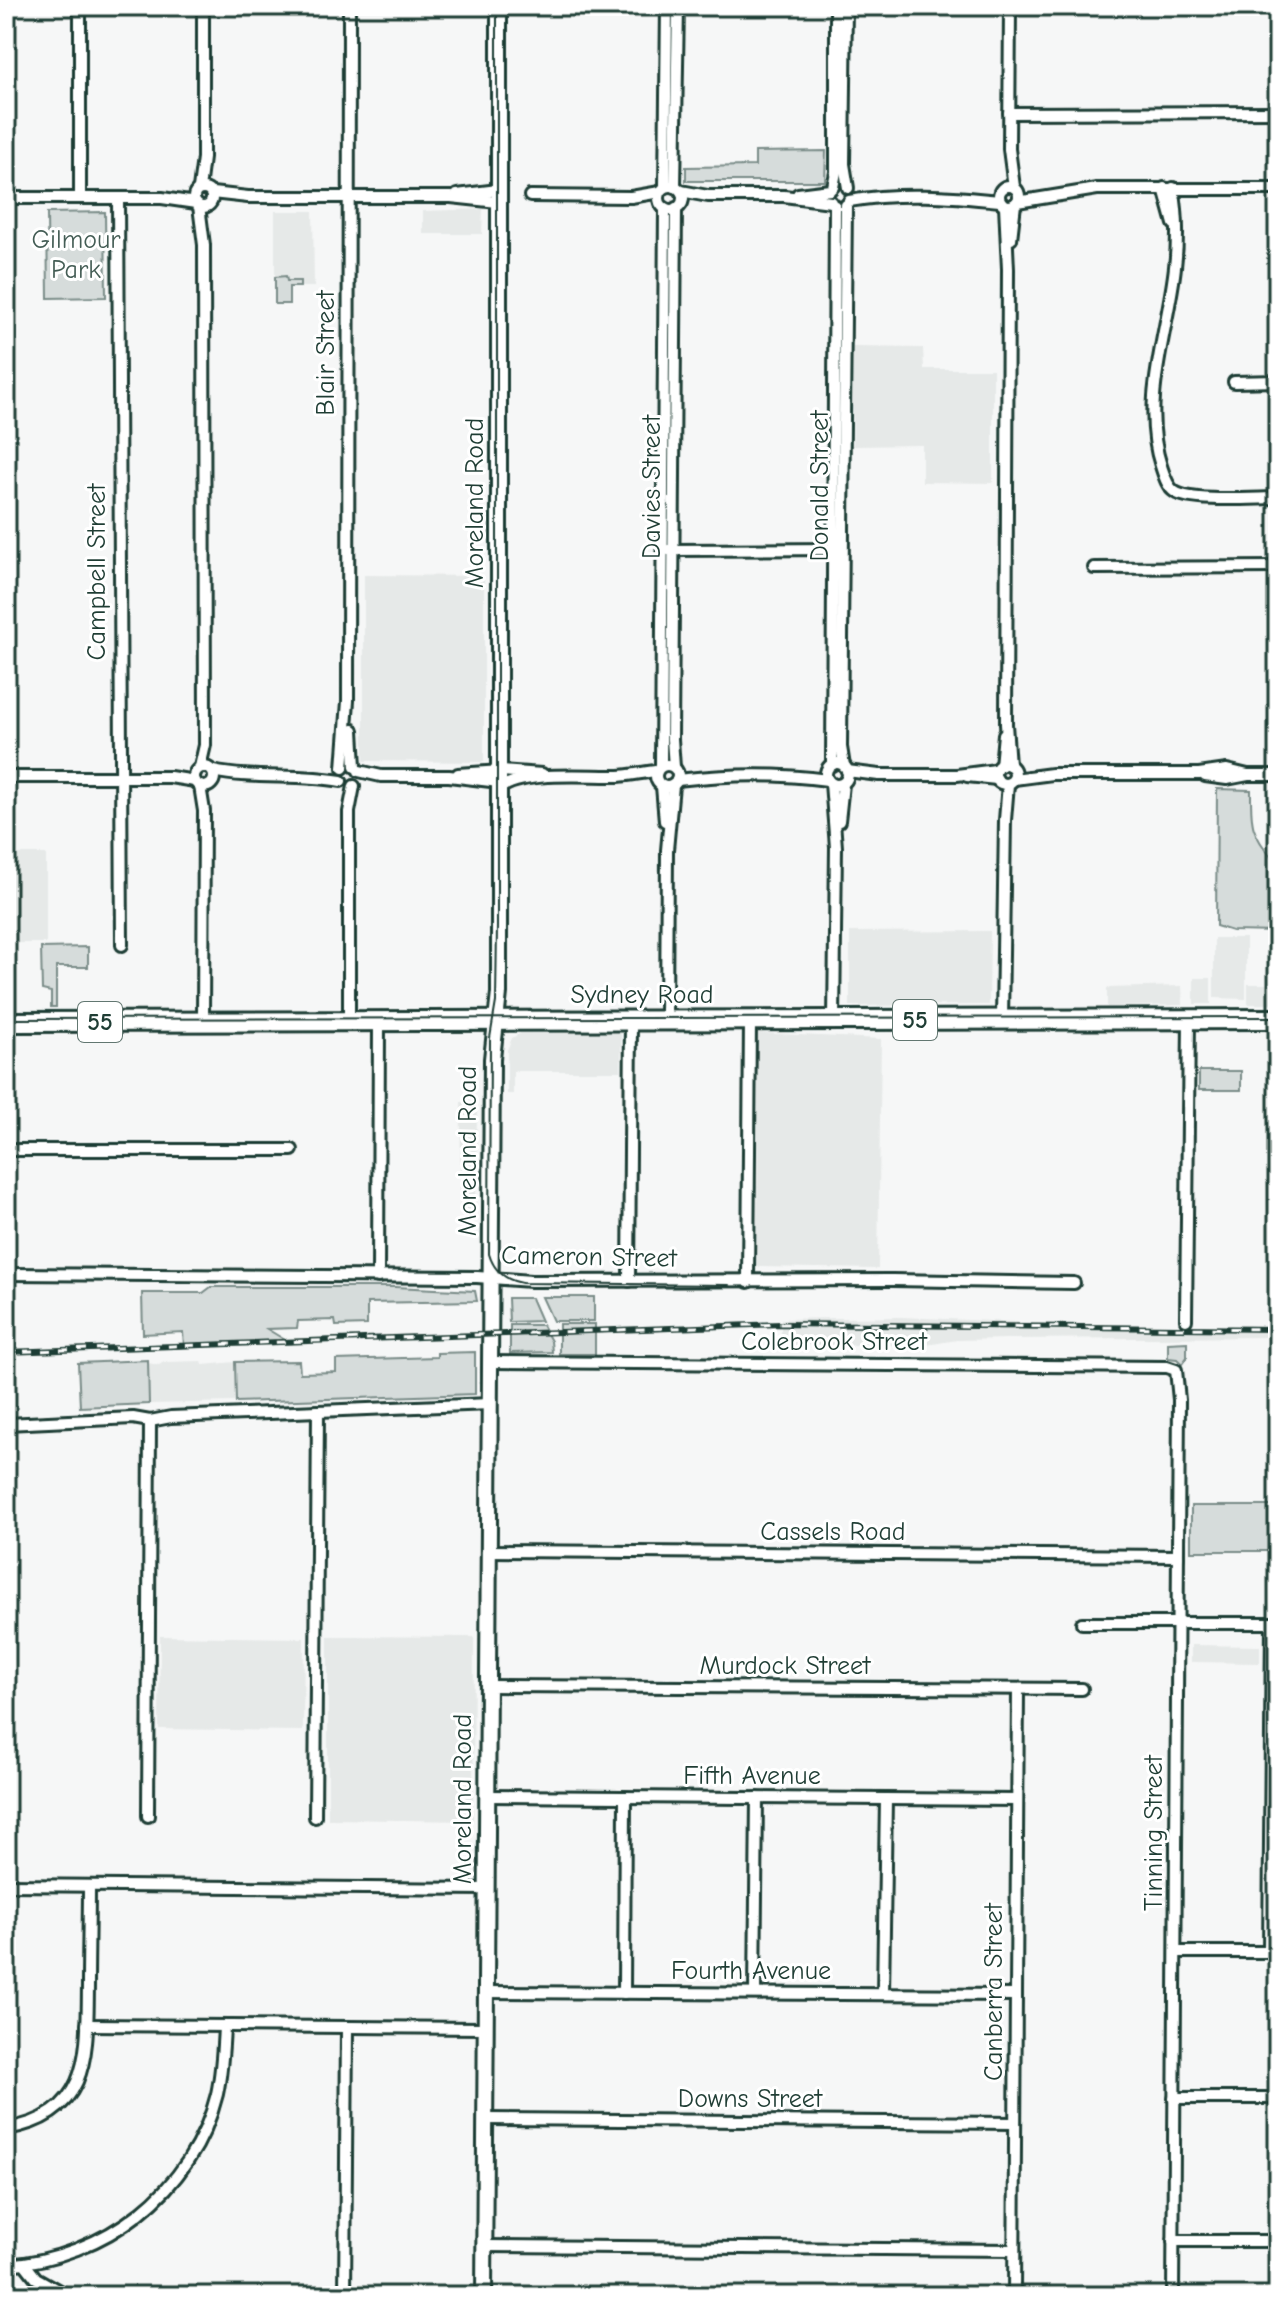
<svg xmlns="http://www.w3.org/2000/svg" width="1284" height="2302" font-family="'Comic Neue',sans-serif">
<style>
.built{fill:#e6e9e8}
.green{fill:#d6dcdb;stroke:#7a8c88;stroke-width:2}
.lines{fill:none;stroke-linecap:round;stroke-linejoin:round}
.street-casing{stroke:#1f3d34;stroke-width:16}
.secondary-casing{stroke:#1f3d34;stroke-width:20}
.highway-casing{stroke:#1f3d34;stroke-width:24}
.street{stroke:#fff;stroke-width:10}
.secondary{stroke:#fff;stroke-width:14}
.highway{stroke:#fff;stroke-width:18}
.tram{stroke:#1f3d34;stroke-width:2}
.rail-casing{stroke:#1f3d34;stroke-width:6}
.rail{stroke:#fff;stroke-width:3;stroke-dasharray:9;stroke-linecap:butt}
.labels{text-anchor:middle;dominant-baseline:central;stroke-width:6;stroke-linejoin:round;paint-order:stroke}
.shield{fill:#fff;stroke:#627771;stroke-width:2}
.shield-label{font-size:24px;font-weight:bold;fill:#1f3d34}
.park-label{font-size:26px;fill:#445d55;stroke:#fff}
.street-label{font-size:26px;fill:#1f3d34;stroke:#fff}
</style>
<rect width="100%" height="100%" fill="#f6f7f7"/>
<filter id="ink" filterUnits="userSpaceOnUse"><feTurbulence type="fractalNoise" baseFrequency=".0125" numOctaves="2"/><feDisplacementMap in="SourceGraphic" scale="16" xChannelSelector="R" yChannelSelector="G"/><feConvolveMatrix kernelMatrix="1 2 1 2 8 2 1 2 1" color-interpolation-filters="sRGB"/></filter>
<g filter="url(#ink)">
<g class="built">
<polygon points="483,209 482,234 423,234 423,211"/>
<polygon points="275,211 313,211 314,287 290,287 289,304 275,304"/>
<polygon points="853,347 923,348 924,369 993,369 993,483 922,482 922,445 853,446"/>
<polygon points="364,575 484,576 484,762 364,761"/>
<rect x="6" y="854" width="40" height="89"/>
<polygon points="990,931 989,1005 850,1006 850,932"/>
<polygon points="1214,938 1246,938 1246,999 1214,998"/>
<rect x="1194" y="978" width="17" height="26"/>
<rect x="1248" y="984" width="30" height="20"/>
<polygon points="1182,986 1183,1005 1107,1007 1107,988"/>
<polygon points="521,1033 621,1033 621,1071 513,1071 513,1094 507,1094 507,1050 512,1038"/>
<polygon points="758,1033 881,1039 878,1269 757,1267"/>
<polygon points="461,1102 477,1102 476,1213 460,1213"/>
<polygon points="900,1317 1061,1324 1278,1326 1278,1337 1009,1339 957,1340 926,1345 781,1345 781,1319"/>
<polygon points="202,1361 203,1365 235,1362 235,1402 150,1404 148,1363 159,1365 164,1362"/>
<polygon points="160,1636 304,1638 303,1731 159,1729"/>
<polygon points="328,1636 474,1637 473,1821 328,1819"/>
<polygon points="1191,1645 1260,1646 1260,1663 1191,1662"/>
</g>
<g class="green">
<polygon points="826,151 825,181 686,181 686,167 755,166 755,152"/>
<polygon points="105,212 106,297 48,298 47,213"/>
<polygon points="286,276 287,281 300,281 300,287 289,287 289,304 275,304 275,277"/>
<path d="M1217 789 1251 790C1251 824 1250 832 1273 859L1278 860V932L1232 931 1216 926Z"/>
<polygon points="88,947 88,967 56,967 56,1007 51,1007 51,992 42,990 41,948"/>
<rect x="1199" y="1071" width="42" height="19"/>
<polygon points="211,1287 395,1287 475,1291 477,1301 367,1303 367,1325 336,1326 335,1320 298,1321 297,1328 267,1329 290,1343 184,1346 183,1332 143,1334 142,1293 203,1293"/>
<polygon points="542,1297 594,1297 594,1321 553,1321"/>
<polygon points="508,1298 531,1298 541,1321 509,1322"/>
<rect x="559" y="1324" width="36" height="30"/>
<polygon points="510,1325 542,1325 551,1341 552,1352 510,1353"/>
<polygon points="1187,1342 1187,1357 1182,1364 1177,1359 1168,1358 1168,1343"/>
<polygon points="475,1352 475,1394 236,1402 235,1362 299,1361 300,1373 336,1372 336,1360 437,1357 437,1353"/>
<polygon points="148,1360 149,1404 80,1407 78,1363"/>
<rect x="1191" y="1506" width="87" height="45"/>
</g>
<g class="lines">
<defs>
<g id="street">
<polyline points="80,6 80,198"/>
<polyline points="846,6 844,164 848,188"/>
<polyline points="1010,6 1009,149 1014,187"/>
<polyline points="1009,113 1278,112"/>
<circle cx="1009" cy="196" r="10"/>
<circle cx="671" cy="198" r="12"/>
<polyline points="665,187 667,6"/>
<polyline points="675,187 678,6"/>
<polyline points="833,187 836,172 836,6"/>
<polyline points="1164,188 1174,224"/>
<path d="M1173 188C1178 214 1178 241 1175 267 1168 332 1140 402 1161 466 1164 475 1167 487 1175 492 1192 503 1255 498 1278 498"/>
<circle cx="203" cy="198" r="9"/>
<polyline points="199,189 203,158 203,6"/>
<polyline points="681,191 708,196 784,196 831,202"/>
<polyline points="212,193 248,197 451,197 498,202"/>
<polyline points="798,194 830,190"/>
<polyline points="457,195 498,190"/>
<polyline points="530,196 631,197 660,192"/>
<polyline points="6,198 162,198 196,203"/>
<polyline points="118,198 122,945"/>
<path d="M849 201C899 192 951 196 1000 201"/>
<polyline points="1017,202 1097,189 1278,189"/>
<polyline points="1005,205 1008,269 1006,724 1009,765"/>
<polyline points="199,206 204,245 205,745 200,767"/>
<polyline points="1011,239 1015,204"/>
<polyline points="1234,382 1278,381"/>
<polyline points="668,550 840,549"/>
<polyline points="1094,568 1278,567"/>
<polyline points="353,730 355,767"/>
<circle cx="837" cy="774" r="11"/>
<circle cx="1005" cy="774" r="10"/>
<circle cx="667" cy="776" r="11"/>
<polyline points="832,765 835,206"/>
<polyline points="661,766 665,208"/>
<polyline points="844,766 841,747 846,205"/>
<polyline points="1001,766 1004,734"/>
<circle cx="204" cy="777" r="10"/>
<polyline points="674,767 672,739 676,208"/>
<polyline points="343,768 348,701 349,6"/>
<path d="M213 771C255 780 298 773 341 781"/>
<polyline points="359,771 381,776 449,776 499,782"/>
<polyline points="847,771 879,775 957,775 996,770"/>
<polyline points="458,774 501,771 542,774"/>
<polyline points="967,776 997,779"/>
<polyline points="1205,776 1227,779 1248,775"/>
<polyline points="6,777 170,777 195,781"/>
<polyline points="1014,779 1052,774 1199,774 1227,770 1248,775 1278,775"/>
<path d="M677 780C728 774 778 773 828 780"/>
<polyline points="831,783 836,847 834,1020"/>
<polyline points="200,786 204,811 203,1021"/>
<polyline points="662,786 665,821"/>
<path d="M499 789C523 770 588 777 619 776 632 775 645 772 657 771"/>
<polyline points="839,821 843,784"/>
<polyline points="1002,1020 1005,820 1008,784"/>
<polyline points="349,1021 349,812 354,786"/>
<polyline points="666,1021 667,850 673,785"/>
<polyline points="6,1150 292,1150"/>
<polyline points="6,1274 477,1277 531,1281 892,1280 1074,1283"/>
<polyline points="378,1277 379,1021"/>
<polyline points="629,1281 631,1021"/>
<polyline points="748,1282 750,1021"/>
<polyline points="1186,1320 1189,1019"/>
<polyline points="490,1362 1167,1367 1176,1370 1179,1400 1173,2296"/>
<polyline points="6,1424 133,1418 150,1421 171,1417 490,1404"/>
<polyline points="489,1551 1178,1556"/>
<polyline points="1082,1623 1276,1623"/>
<polyline points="488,1686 1082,1689"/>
<polyline points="487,1796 1017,1800"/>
<polyline points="148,1816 150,1421"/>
<polyline points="315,1817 318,1411"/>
<polyline points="6,1885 486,1889"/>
<polyline points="1176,1952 1278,1952"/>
<polyline points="1269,1952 1272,1623"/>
<polyline points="485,1992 1016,1995"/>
<polyline points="624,1993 625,1797"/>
<polyline points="755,1993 757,1798"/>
<polyline points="883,1994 886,1799"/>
<polyline points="87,2025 485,2028"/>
<polyline points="1174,2098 1278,2098"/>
<polyline points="485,2119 1015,2123"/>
<path d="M6 2129C91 2115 87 2054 88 1986 88 1953 89 1919 89 1886"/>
<polyline points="1173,2241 1278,2241"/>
<polyline points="484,2246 1014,2250"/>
<polyline points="25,2264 36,2278 68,2296"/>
<path d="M6 2265C104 2258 193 2192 217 2094 222 2071 223 2049 224 2026"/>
<polyline points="345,2296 347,2027"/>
<polyline points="1014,2296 1018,1689"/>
</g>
<polyline id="secondary" points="484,2296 492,1059 499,993 499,6"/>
<polyline id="highway" points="6,1022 1278,1019"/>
</defs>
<use href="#street" class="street-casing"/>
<use href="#secondary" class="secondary-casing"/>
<use href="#highway" class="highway-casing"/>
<use href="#street" class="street"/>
<use href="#secondary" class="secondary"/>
<use href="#highway" class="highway"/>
<g class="tram">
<path d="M497 6V926L496 1002 490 1038 489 1254C494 1271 505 1280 522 1283L729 1285"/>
<polyline points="6,1019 1278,1017"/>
</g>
<defs>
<polyline id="rail" points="6,1352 781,1324 1278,1329"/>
</defs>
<use href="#rail" class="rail-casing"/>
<use href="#rail" class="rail"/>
</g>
</g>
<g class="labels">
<g class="shield">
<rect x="893" y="1000" width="44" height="40" rx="6"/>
<rect x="78" y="1002" width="44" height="40" rx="6"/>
</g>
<g class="shield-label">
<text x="915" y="1020">55</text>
<text x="100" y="1022">55</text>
</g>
<g class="park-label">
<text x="76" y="240">Gilmour<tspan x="76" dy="30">Park</tspan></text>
</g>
<g class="street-label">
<text transform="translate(326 353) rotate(-90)">Blair Street</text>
<text transform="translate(820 486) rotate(-90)">Donald Street</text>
<text transform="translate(652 487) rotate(-90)">Davies Street</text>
<text transform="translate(475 503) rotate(-90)">Moreland Road</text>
<text transform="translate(97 572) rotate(-90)">Campbell Street</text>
<text x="642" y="995">Sydney Road</text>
<text transform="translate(468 1151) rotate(-90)">Moreland Road</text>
<text transform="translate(589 1257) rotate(1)">Cameron Street</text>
<text x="834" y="1342">Colebrook Street</text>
<text x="833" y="1532">Cassels Road</text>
<text x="785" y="1666">Murdock Street</text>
<text x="752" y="1776">Fifth Avenue</text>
<text transform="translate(463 1799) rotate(-90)">Moreland Road</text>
<text transform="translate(1154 1833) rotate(-90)">Tinning Street</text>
<text x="751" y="1971">Fourth Avenue</text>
<text transform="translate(994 1992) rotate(-90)">Canberra Street</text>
<text x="750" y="2099">Downs Street</text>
</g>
</g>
<rect width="1284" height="2302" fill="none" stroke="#fff" stroke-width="32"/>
<rect x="16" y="16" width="1252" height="2270" fill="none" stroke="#1f3d34" stroke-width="3" filter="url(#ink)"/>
</svg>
